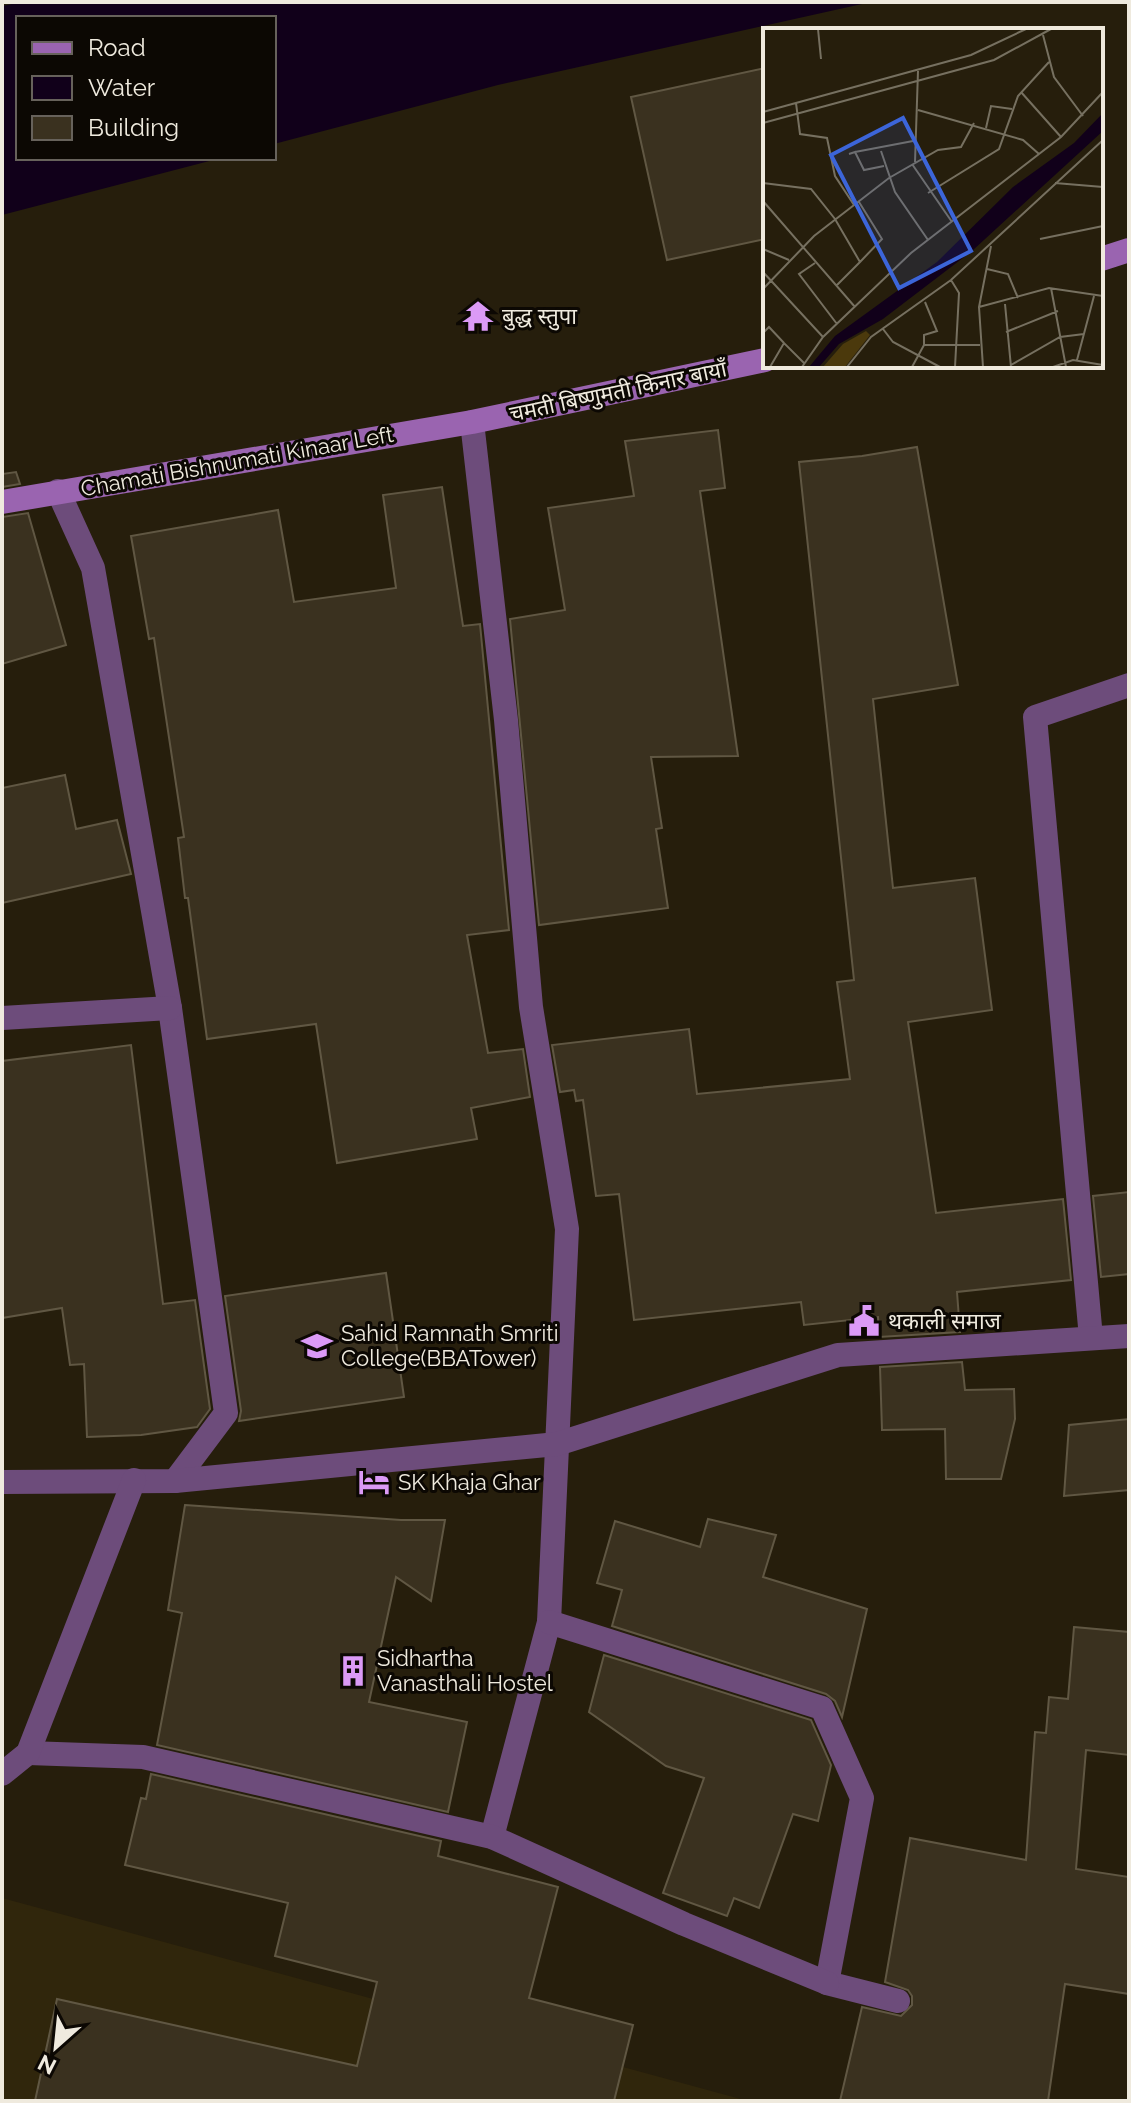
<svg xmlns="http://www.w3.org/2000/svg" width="1131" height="2103" font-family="Raleway,'Noto Sans Devanagari',sans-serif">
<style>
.built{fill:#30260c}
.water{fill:#11001a}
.building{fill:#3a311f;stroke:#605743;stroke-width:2}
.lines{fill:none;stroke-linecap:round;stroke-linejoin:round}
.street{stroke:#6d4c7b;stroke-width:24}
.secondary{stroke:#9a64b0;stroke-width:24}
.labels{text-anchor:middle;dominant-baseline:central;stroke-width:6;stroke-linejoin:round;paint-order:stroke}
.poi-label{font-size:22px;fill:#efeade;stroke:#0c0803;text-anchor:start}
.street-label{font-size:22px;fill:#efeade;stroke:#0c0803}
.inset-road{fill:none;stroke:#767060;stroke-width:2}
.view{fill:#3c65d9;fill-opacity:0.15;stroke:#3c65d9;stroke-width:4}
.inset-edge{fill:none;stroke:#efeade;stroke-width:4}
</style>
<rect width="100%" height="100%" fill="#261e0c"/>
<polygon class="built" points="2,1898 748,2101 2,2101"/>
<polygon class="water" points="22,2 871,2 498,85 274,144 274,18 18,18 18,158 221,158 2,215 2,6"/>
<g class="building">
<polygon points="765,68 765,239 667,260 631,97"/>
<polygon points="718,430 725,488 700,491 738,756 651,757 662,828 656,829 668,908 539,925 510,619 565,610 548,508 634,496 625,441"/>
<polygon points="917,447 958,685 873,699 893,888 975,878 992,1010 908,1022 936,1213 1063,1199 1071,1280 957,1292 960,1332 879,1337 878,1317 804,1325 801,1302 634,1320 619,1194 596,1196 583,1100 576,1101 574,1090 560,1092 552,1045 689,1029 697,1094 850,1079 837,982 854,980 799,462 862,456"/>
<polygon points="16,472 20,484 2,487 2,474"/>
<polygon points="442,487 463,626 480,624 509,930 467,935 488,1053 523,1049 530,1097 471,1108 477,1139 337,1163 316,1024 207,1039 188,898 185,898 178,838 184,837 154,638 149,639 131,536 278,510 294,602 396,588 383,495"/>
<polygon points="28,513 66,645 2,664 2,517"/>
<polygon points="65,775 76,829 117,820 131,874 2,903 2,788"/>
<polygon points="131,1045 163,1304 195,1300 210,1409 197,1427 141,1435 87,1437 84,1364 70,1365 62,1308 2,1318 2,1061"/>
<polygon points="1129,1192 1129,1274 1101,1277 1093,1196"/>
<polygon points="386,1273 404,1397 239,1421 241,1411 225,1296"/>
<polygon points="962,1362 965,1390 1014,1389 1015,1419 1001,1479 946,1479 945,1429 882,1430 880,1367"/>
<polygon points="1129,1419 1129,1490 1064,1496 1069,1425"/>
<polygon points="185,1505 401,1520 445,1520 431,1601 396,1577 369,1702 467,1722 448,1812 157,1745 182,1613 168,1610"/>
<polygon points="708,1519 776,1535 763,1577 867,1609 842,1717 835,1701 826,1694 612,1626 622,1590 597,1583 615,1521 700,1547"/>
<polygon points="1074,1627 1129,1632 1129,1755 1086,1750 1076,1869 1129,1877 1129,1994 1065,1984 1048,2101 840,2101 862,2007 901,2016 912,2005 912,1996 908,1990 885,1982 910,1838 1026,1860 1035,1732 1046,1733 1049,1697 1068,1699"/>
<polygon points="604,1655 811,1720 831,1765 818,1821 793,1814 759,1908 734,1898 727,1916 663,1893 704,1778 666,1766 589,1712"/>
<polygon points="151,1774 441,1841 438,1856 558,1887 529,1998 633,2025 614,2101 35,2101 57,1999 357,2066 377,1982 275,1956 288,1903 125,1865 141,1798 146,1799"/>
</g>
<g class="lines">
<g class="street">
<polyline points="472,422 506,720 531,1007 567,1229 549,1622 492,1837"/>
<polyline points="58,491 93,568 170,1008 226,1413 175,1481"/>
<polyline points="2,1018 170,1008"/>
<polyline points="1091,1338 1035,717 1129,685"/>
<polyline points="2,1482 175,1481 557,1444 838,1355 1129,1336"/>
<polyline points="549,1622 822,1708 862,1798 827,1983 898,2001"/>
<polyline points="28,1753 143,1757 492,1837 684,1924 827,1983"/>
<polyline points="2,1774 28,1753 134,1480"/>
</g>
<g class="secondary">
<polyline points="1101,259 1129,250"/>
<polyline points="2,502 472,422 765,360"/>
</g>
</g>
<defs>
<symbol id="temple-bare" viewBox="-9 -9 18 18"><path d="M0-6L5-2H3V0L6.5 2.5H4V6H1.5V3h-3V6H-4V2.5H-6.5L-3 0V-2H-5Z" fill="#db9af6" stroke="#0c0803" stroke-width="2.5" paint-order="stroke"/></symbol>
<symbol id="civic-bare" viewBox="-9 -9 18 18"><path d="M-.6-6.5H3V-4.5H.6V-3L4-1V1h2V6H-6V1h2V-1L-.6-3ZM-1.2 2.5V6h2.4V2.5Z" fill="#db9af6" stroke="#0c0803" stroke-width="2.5" paint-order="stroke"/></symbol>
<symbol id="university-bare" viewBox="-9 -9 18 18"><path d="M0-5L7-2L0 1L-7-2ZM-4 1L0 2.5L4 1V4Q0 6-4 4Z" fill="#db9af6" stroke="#0c0803" stroke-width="2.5" paint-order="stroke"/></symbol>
<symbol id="hotel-bare" viewBox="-9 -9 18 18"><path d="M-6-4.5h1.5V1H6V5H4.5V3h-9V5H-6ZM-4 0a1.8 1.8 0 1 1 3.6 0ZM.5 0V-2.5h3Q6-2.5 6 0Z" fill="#db9af6" stroke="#0c0803" stroke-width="2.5" paint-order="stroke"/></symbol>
<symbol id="building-bare" viewBox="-9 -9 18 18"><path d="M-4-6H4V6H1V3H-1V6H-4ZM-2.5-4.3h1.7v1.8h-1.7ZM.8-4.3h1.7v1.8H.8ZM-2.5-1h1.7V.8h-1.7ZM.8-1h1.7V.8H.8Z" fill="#db9af6" stroke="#0c0803" stroke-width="2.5" paint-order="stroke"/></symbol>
</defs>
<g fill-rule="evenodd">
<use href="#temple-bare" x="456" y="294" width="44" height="44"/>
<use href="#civic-bare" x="842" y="1299" width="44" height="44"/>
<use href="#university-bare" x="295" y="1324" width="44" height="44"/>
<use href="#hotel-bare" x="352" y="1460" width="44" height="44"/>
<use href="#building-bare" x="331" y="1649" width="44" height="44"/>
</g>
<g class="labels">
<g class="poi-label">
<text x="502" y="316">बुद्ध स्तुपा</text>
<text x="888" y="1321">थकाली समाज</text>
<text x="341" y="1333">Sahid Ramnath Smriti<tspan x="341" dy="25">College(BBATower)</tspan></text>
<text x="398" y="1482">SK Khaja Ghar</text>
<text x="377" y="1658">Sidhartha<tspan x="377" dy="25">Vanasthali Hostel</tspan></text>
</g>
<g class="street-label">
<text transform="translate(618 391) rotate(-12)">चमती बिष्णुमती किनार बायाँ</text>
<text transform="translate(237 461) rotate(-10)">Chamati Bishnumati Kinaar Left</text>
</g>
</g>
<g transform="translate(763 28)">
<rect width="340" height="340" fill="#261e0c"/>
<path d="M103 303 107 307 82 339H60L80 316Z" fill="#4b390c"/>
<path d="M340 85V103L209 223 120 291 76 316 56 339H46L72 308 174 234 250 159 311 115Z" fill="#11001a"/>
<path class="inset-road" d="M55 1 58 31M280 7 291 49 320 88M258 64 298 109M33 75 37 106 64 110 72 148 91 177M155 82 260 112 276 126M0 84 208 27 263 1M0 95 231 32 288 1M223 100 228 78 249 81M118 123 132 164 165 212M92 124 150 113M86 126 92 124 101 142 121 138M152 134 155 43M149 136 189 194M0 155 48 161 72 191 97 234 73 258M292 155 340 159M165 165 236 121 255 68 286 34M0 173 92 279M96 174 119 211 97 234M277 211 340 198M0 221 26 232M52 235 36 246 74 296M224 241 245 246 255 270M0 244 60 309M188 252 196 265 192 339M288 260 303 339M0 261 51 208 126 150 175 122 198 119 211 95M242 276 248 339M216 279 286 260 340 268M120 301 130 314 177 339M243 304 295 283M0 305 6 299 21 315M161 317V307L174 303 162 274M314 332 331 268M248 337 297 309 321 306M7 339 21 315 41 335M39 339 60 309 148 225 298 109 340 64M84 339 108 309 188 252 340 112M149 339 161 317H217M220 339 216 279 228 218M290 339 310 332 340 337"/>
<path class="view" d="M140 90 208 223 136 260 68 127Z"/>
<rect width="340" height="340" class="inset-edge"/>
</g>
<rect width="1131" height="2103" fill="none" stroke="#efeade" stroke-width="8"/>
<rect x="16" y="16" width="260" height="144" fill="#0c0803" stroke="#67625b" stroke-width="2"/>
<rect x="32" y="42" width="40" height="12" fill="#9a64b0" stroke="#67625b" stroke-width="2"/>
<text x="88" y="56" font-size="24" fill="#efeade">Road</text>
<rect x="32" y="76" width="40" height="24" fill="#11001a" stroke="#67625b" stroke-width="2"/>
<text x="88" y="96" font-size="24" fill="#efeade">Water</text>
<rect x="32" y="116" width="40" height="24" fill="#3a311f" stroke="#67625b" stroke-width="2"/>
<text x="88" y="136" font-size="24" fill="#efeade">Building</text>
<g transform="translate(56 2047) rotate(207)" stroke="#0c0803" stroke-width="6" paint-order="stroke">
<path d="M0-6L14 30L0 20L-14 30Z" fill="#efeade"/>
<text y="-12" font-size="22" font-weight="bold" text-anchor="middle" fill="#efeade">N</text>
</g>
</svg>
